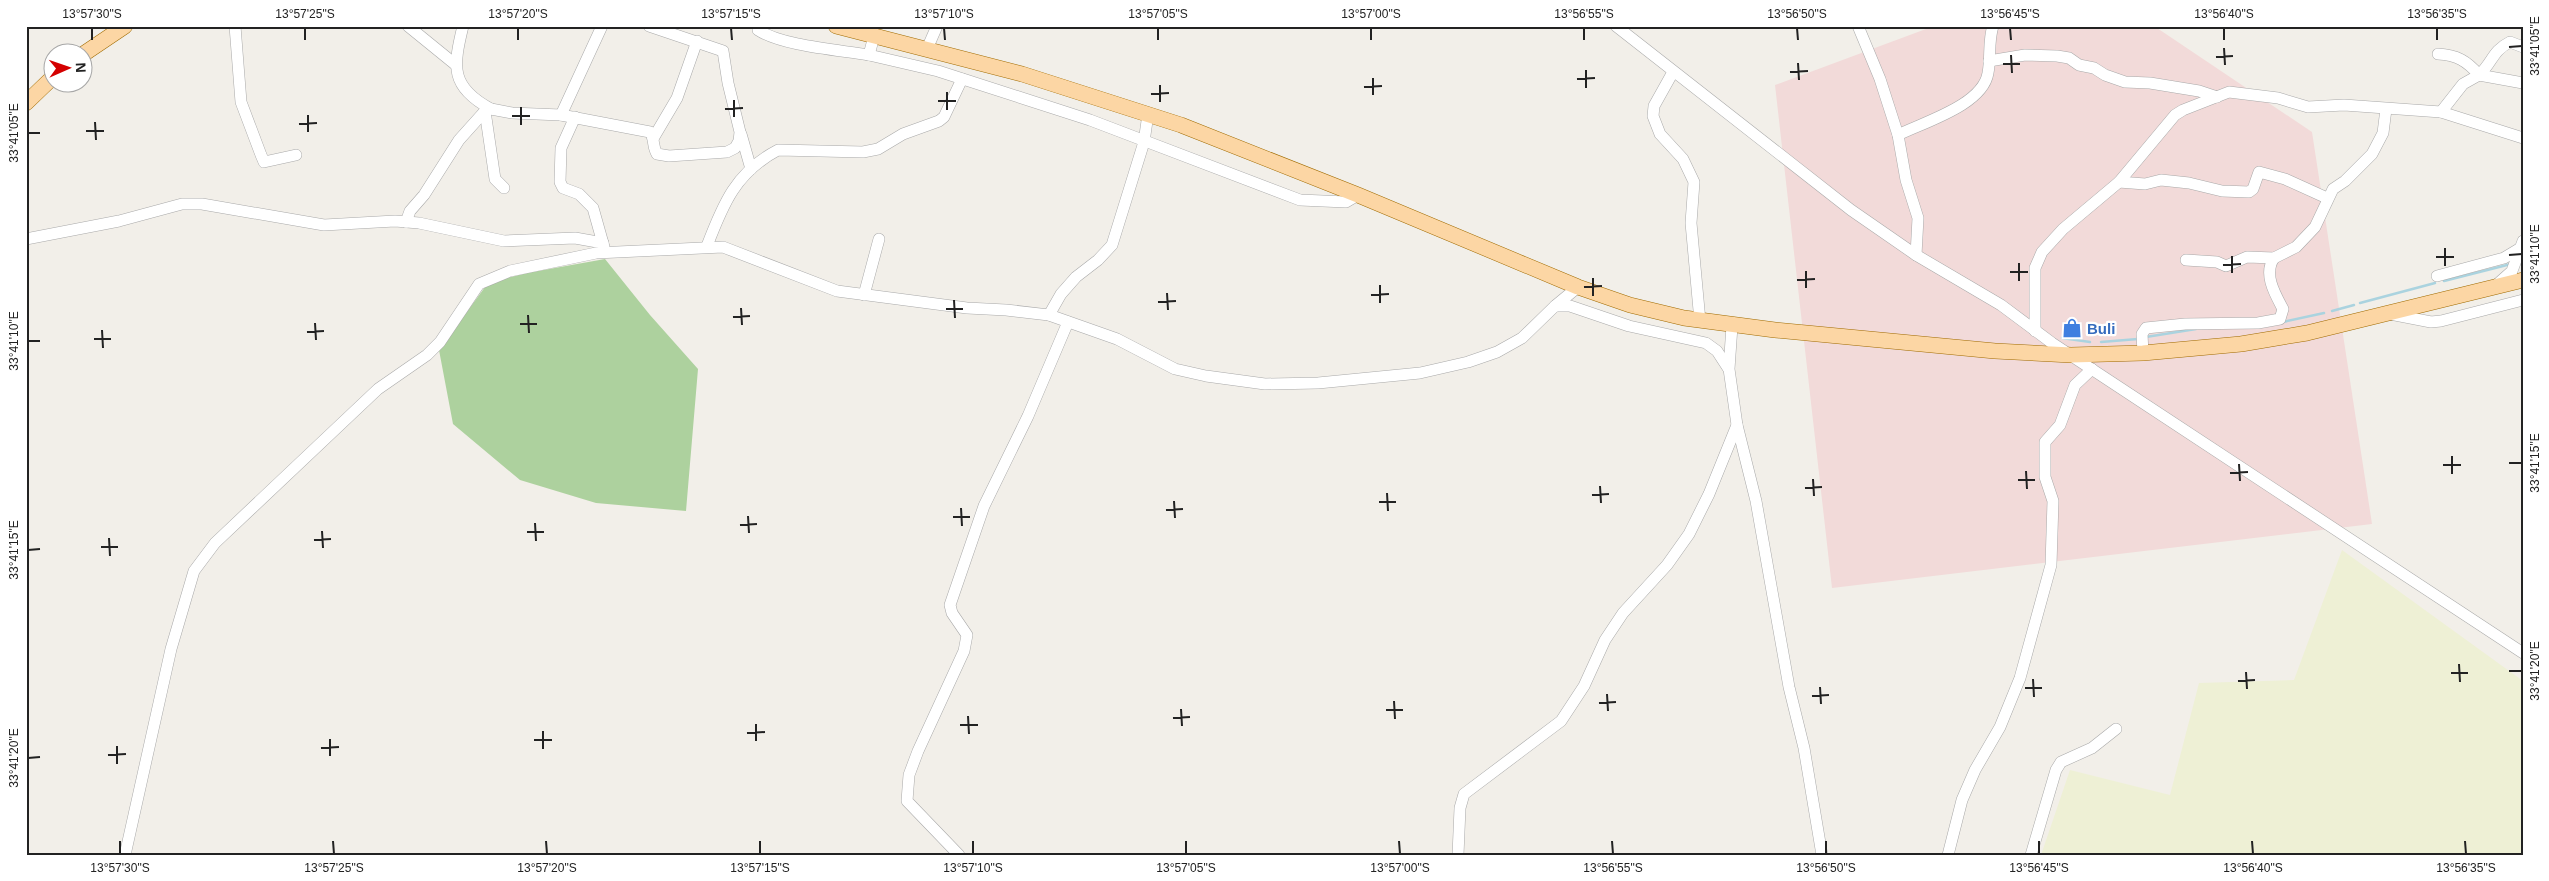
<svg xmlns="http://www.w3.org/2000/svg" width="2549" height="881" font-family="Arial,sans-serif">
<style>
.commercial{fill:#f2dad9}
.farmland{fill:#eef0d5}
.forest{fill:#add19e}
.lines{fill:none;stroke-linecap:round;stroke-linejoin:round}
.stream{stroke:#aad3df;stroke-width:2.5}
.minor-casing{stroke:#a9a9a9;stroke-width:12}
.major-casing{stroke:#a06b00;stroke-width:16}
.minor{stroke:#fff;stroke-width:11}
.major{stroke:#fcd6a4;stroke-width:15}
.ticks{fill:none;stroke:#222;stroke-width:2}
.labels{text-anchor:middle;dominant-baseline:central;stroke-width:4.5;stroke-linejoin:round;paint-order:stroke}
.shop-label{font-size:15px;font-weight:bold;fill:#366cbe;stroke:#fff;text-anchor:start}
.neatline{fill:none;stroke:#222;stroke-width:2}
.ticks-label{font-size:12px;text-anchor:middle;fill:#222}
</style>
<rect width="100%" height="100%" fill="#f2efe9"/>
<polygon class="commercial" points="1934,26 2154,26 2312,132 2372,524 1832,588 1775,85"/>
<polygon class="farmland" points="2342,550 2523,681 2523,855 2041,855 2070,770 2170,795 2199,683 2294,680"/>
<polygon class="forest" points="605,259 650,315 698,369 686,511 596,503 520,480 453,424 439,350 488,283 527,273"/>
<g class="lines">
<g class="stream">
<polyline points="2444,281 2511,264"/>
<polyline points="2360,303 2435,283"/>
<polyline points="2332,311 2354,305"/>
<polyline points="2283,322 2324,313"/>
<polyline points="2146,337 2196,329"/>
<polyline points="2062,338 2090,342"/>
<polyline points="2101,342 2138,339"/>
</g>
<defs>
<g id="minor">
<polyline points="235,26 241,102 261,155 264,162 296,155"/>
<polyline points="408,26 456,65"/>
<path d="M463 26C453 67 450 87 491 109"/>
<path d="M758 26V30C782 46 840 50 869 55L874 36"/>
<polyline points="1616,26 1851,210 1916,255 2001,305 2052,343 2523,653"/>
<polyline points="1858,26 1880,79 1898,135 1906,180 1918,218 1916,255"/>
<polyline points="927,49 937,26"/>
<path d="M2438 54C2457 55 2467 61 2479 75 2493 62 2492 51 2510 42L2523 47"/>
<polyline points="869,55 938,71 1090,120 1300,200 1346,202 1358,195"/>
<polyline points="1989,61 2025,55 2057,56 2069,58 2079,65 2094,68 2105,75 2125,82 2150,83 2199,91 2217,97"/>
<polyline points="1673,72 1654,106 1653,116 1660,134 1683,159 1694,182 1691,223 1700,321"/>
<polyline points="485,111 495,179 504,188"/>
<polyline points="2441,112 2463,84 2479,75 2523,83"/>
<polyline points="561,115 602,26"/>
<polyline points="575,117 561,148 560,182 563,188 579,194 593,208 604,247"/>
<polyline points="741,134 751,169"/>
<path d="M1898 135C1924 122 1983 105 1988 73 1991 58 1988 41 1993 26"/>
<polyline points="654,137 677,98 697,41"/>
<polyline points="2119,182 2145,184 2161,180 2189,183 2222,191 2249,192 2253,189 2259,172 2285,179 2327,198"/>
<path d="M406 222 410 211 424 195 459 140 485 111 491 109 512 113 561 115 650 132C655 139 652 146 657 154L669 156 727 152 735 148 739 141 740 132 728 83 723 51 649 26"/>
<polyline points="26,239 119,221 182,204 202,204 324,225 395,221 419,223 504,241 575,238 603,243"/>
<path d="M707 246C723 204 736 172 778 150L863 152 878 149 903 134 939 121 944 117 962 79"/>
<polyline points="2186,260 2217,262 2226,266 2247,257 2274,258 2296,247 2315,227 2333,189 2345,181 2372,154 2383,133 2386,109"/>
<polyline points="2437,276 2504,258 2519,249"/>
<polyline points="2494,287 2512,271 2523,241"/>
<polyline points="864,295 879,239"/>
<polyline points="1555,306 1570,306 1629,326 1706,343 1717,351 1728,368"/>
<polyline points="2390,314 2431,322 2441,321 2523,300"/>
<polyline points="1049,315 1061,294 1076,277 1098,260 1112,245 1144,142 1148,114"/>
<polyline points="1732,326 1729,369 1737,425 1756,501 1789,687 1804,748 1822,855"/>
<polyline points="2035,331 2035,268 2042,252 2063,229 2119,182 2175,115 2183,110 2229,92 2278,98 2308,107 2344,105 2441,112 2523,138"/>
<path d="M2143 353 2142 334 2146 328 2185 324 2258 323 2280 319 2283 309C2275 294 2263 274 2274 258"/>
<polyline points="125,855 171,649 194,571 215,543 378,389 427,355 440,342 479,284 510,271 596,253 723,247 837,291 967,308 1006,310 1049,315 1117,339 1175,369 1206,376 1265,384 1318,383 1420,373 1468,362 1497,352 1522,338 1555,306 1578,287"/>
<polyline points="959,855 907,801 909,775 918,751 964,651 967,635 952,613 950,605 984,506 1028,416 1068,322"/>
<polyline points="1458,855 1460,808 1464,794 1561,721 1584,686 1605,640 1623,613 1667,565 1689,534 1709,494 1737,425"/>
<polyline points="1948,855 1962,800 1975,770 2000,727 2020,678 2051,565 2053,501 2045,477 2045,442 2060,425 2075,385 2092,369"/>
<polyline points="2031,855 2056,770 2061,762 2092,748 2116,729"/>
</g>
<g id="major">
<polyline points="836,26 1022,74 1181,125 1358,195 1578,287 1630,305 1684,318 1775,330 1995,351 2071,355 2143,353 2241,344 2307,333 2523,280"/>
<polyline points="82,55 125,26"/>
<polyline points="26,103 52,78"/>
</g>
</defs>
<use href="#minor" class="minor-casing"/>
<use href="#major" class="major-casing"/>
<use href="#minor" class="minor"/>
<use href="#major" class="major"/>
</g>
<path class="ticks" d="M92 28V40M305 28V40M518 28V40M731 28 732 40M944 28 945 40M1158 28V40M1371 28V40M1584 28V40M1797 28 1798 40M2010 28 2011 40M2224 28V40M2437 28V40M2509 47 2522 46M2224 48 2225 65M2011 55 2012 73M2216 57 2233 56M1798 63 1799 80M2003 64H2020M1586 70V88M1790 72 1808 71M1373 78V95M1577 79 1595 78M1160 85V102M1364 87 1382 86M947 92V110M1151 94 1169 93M734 100V117M938 101H956M521 107V125M725 109 743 108M308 115V132M512 116H530M95 122 96 140M299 124 317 123M86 131H104M28 133H40M2445 248V266M2509 255 2522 254M2232 256V273M2436 257H2454M2019 263V281M2223 265 2241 264M1806 271V288M2010 272H2028M1593 278V296M1797 280 1815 279M1380 285V303M1584 287 1602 286M1167 293 1168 310M1371 295 1389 294M954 300 955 318M1158 302 1176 301M741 308 742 325M946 309H963M528 315 529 333M733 317 750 316M315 323 316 340M520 324H537M102 330 103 348M307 332 324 331M94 339H111M28 341H40M2452 456V474M2509 463H2522M2239 464 2240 481M2443 465H2461M2026 471 2027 489M2230 473 2248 472M1813 479 1814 496M2018 480H2035M1600 486 1601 503M1805 488 1822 487M1387 493 1388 511M1592 495 1609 494M1174 501 1175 518M1379 502H1396M961 508 962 526M1166 510 1183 509M748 516 749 533M953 517H970M535 523 536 541M740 525 757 524M322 531 323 548M527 532H544M109 538 110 556M314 540 331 539M101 547H118M28 550 40 549M2459 664 2460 682M2509 671H2522M2246 672 2247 689M2451 673H2468M2033 679 2034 697M2238 681 2255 680M1820 687 1821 704M2025 688H2042M1607 694 1608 711M1812 696 1829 695M1394 701 1395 719M1599 703 1616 702M1181 709 1182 726M1386 710H1403M968 716 969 734M1173 718 1190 717M756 724V741M960 725H978M543 731V749M747 733 765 732M330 739V756M534 740H552M117 746V764M321 748 339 747M108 755 126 754M28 758 40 757M120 841V854M333 841 334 854M546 841 547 854M760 841V854M973 841V854M1186 841V854M1399 841 1400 854M1612 841 1613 854M1826 841V854M2039 841V854M2252 841 2253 854M2465 841 2466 854"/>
<defs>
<symbol id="shop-bare" viewBox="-9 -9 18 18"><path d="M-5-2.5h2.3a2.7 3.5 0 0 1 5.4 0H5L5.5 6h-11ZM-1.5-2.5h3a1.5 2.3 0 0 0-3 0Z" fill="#3f7fe0" stroke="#fff" stroke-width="2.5" paint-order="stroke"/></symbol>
</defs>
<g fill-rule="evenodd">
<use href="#shop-bare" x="2058" y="314" width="28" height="28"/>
</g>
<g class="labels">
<g class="shop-label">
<text x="2087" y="328">Buli</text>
</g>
</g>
<rect width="2549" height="881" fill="none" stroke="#ffffff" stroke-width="55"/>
<g transform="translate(68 68) rotate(88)"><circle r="24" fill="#ffffff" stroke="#a7a7a7"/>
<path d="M0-4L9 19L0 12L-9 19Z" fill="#d40000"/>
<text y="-8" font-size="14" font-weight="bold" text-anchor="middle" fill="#222222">N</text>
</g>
<rect x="28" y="28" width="2494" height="826" class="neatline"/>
<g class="ticks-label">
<text x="92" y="18">13°57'30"S</text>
<text x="305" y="18">13°57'25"S</text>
<text x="518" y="18">13°57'20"S</text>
<text x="731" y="18">13°57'15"S</text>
<text x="944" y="18">13°57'10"S</text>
<text x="1158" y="18">13°57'05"S</text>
<text x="1371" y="18">13°57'00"S</text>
<text x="1584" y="18">13°56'55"S</text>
<text x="1797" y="18">13°56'50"S</text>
<text x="2010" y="18">13°56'45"S</text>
<text x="2224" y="18">13°56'40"S</text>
<text x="2437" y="18">13°56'35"S</text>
<text transform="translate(2535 46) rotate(-90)" y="4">33°41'05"E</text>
<text transform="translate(14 133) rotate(-90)" y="4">33°41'05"E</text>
<text transform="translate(2535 254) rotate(-90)" y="4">33°41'10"E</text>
<text transform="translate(14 341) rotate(-90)" y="4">33°41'10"E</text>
<text transform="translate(2535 463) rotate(-90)" y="4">33°41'15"E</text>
<text transform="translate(14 550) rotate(-90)" y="4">33°41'15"E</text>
<text transform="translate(2535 671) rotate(-90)" y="4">33°41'20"E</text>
<text transform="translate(14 758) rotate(-90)" y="4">33°41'20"E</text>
<text x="120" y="872">13°57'30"S</text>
<text x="334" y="872">13°57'25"S</text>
<text x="547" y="872">13°57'20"S</text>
<text x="760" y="872">13°57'15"S</text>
<text x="973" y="872">13°57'10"S</text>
<text x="1186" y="872">13°57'05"S</text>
<text x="1400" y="872">13°57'00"S</text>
<text x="1613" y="872">13°56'55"S</text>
<text x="1826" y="872">13°56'50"S</text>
<text x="2039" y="872">13°56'45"S</text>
<text x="2253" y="872">13°56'40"S</text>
<text x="2466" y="872">13°56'35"S</text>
</g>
</svg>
